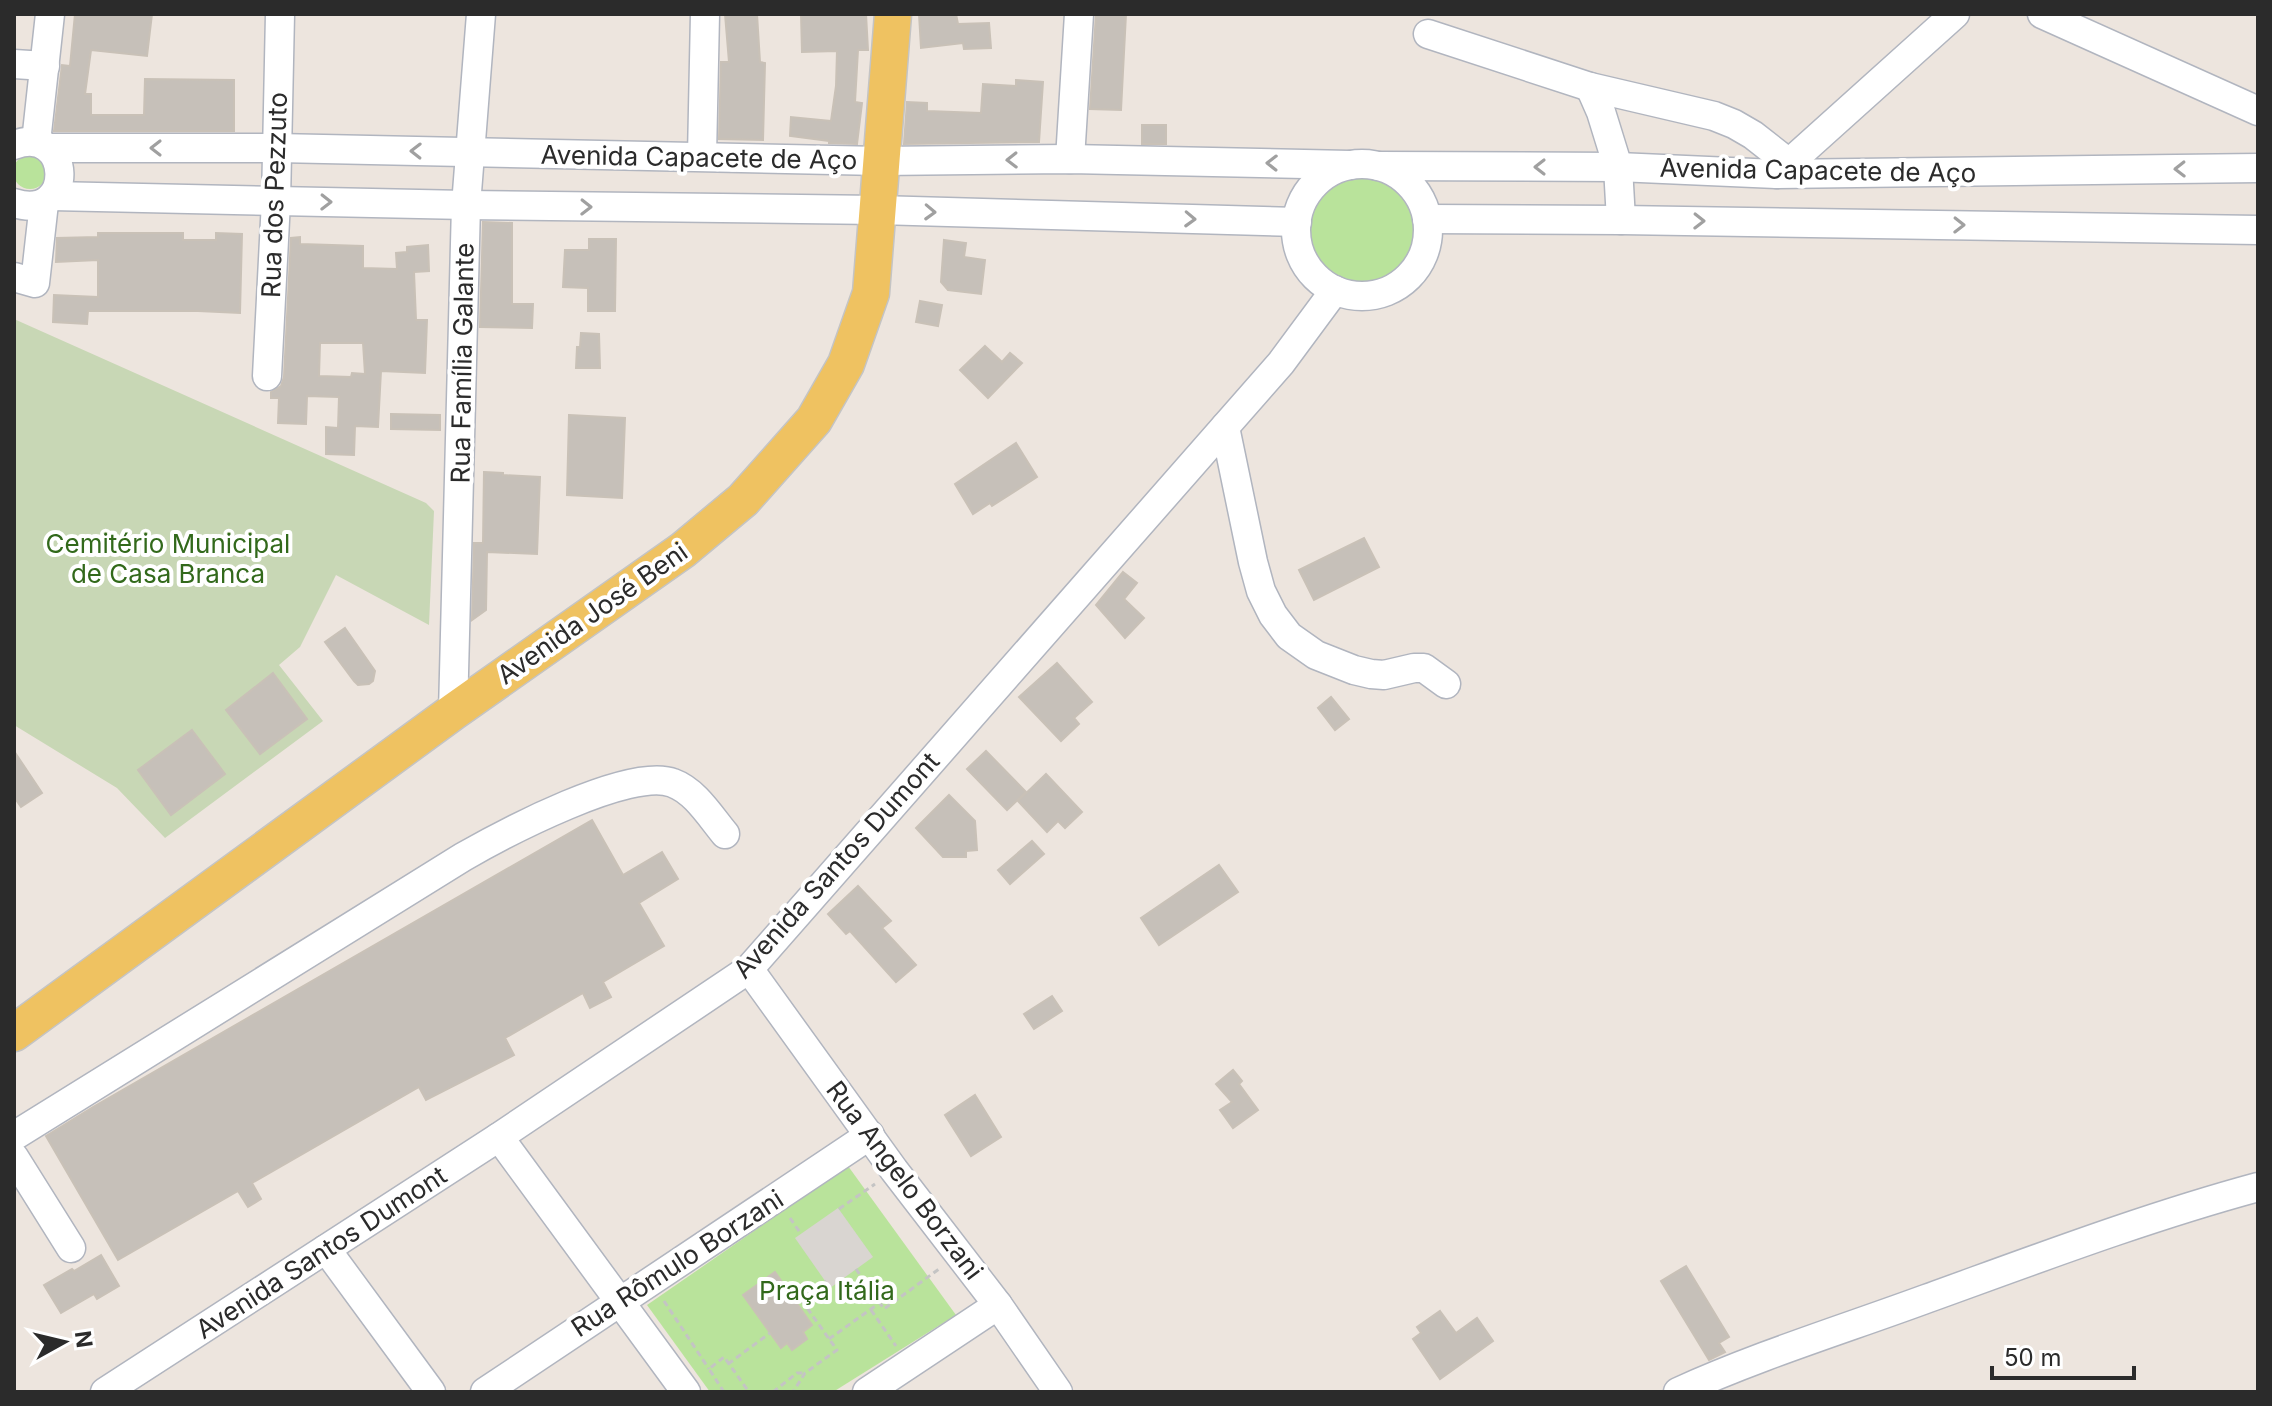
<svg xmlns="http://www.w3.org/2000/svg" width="2272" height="1406" font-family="Inter,sans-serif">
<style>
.green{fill:#b9e39b}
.cemetery{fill:#c8d7b5}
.plaza{fill:#d9d5d1}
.building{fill:#c6c0b9;stroke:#c9c1b7;stroke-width:2;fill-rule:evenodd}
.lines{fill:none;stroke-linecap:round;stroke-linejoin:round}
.minor-casing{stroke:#b1b5bf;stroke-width:31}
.major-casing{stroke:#c4c4c4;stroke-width:39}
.path{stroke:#c4c4c4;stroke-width:3;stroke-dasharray:6 4;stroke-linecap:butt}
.minor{stroke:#fff;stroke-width:28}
.major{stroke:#efc261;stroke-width:36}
.oneway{stroke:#a0a0a0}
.labels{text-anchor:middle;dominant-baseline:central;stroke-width:8;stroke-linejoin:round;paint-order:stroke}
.street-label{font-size:26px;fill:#2b2b2b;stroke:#fff}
.park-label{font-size:26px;fill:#32691b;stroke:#fff}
</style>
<rect width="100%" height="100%" fill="#ede5de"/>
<g class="green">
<circle cx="30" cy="172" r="17"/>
<circle cx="1361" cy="230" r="58"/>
<polygon points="848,1166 956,1315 833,1392 710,1392 647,1305"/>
</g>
<polygon class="cemetery" points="14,319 426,503 434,511 429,625 336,575 300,647 279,665 323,721 165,838 117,788 14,725"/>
<polygon class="plaza" points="838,1208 873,1257 830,1288 795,1238"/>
<g class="building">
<polygon points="75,14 152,14 147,56 91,50 85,94 91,94 91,115 144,115 145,79 234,80 234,131 54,131 62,65 70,66"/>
<polygon points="725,14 757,14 760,62 765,63 763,140 719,139 721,62 729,62"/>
<polygon points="801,14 866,14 868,50 858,50 855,102 862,103 857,144 829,143 829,141 790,136 791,117 831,121 836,86 837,51 802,52"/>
<polygon points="919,14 956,14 958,24 989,23 991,48 964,49 963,43 921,48"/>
<polygon points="1096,14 1126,14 1121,110 1090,109"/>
<polygon points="1016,80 1043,82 1039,142 904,144 907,102 927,103 927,111 981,113 983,84 1016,86"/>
<rect x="1142" y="125" width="24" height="19"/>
<polygon points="483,222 512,223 512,304 533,304 532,328 480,327"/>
<polygon points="98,233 183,233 183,240 216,240 216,233 242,234 240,313 198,311 88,311 87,324 53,322 54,295 98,297 98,260 56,262 57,238 98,237"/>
<path d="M300 237V244L363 246V268L397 269 396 253 407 252V247L428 245 429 271 414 272 416 320H427L425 373 381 371 378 427 355 426 354 455 326 454V427L338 428 339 397 307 396 306 424 278 423 279 398H271V392L281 386 284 377 291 238ZM320 343H363L365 374 352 373 351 377 319 376Z"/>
<polygon points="589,239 616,239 615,311 588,311 588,288 563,287 565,250 589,250"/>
<polygon points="944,240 966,243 964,257 985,260 981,294 948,290 941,282"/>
<polygon points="920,301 942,305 938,326 916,322"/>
<polygon points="581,333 599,334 600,368 576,368 577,347 580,347"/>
<polygon points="985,346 1002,362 1010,353 1022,363 988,398 960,370"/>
<polygon points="391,414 440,415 440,430 391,429"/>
<polygon points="569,415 625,418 622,498 567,495"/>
<polygon points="1016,443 1037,477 992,506 990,503 973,514 955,484"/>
<polygon points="484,472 503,473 503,475 540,477 537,554 487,552 486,610 472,620 474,543 483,543"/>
<polygon points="1364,538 1379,567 1314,600 1299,570"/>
<polygon points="1123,572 1137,583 1124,599 1144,618 1125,638 1096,605"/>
<polygon points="345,628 375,671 373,681 369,684 358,685 354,681 325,642"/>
<polygon points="1057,663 1092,702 1074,718 1079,724 1061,741 1019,697"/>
<polygon points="273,673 307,719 260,754 226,710"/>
<polygon points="1331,697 1349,719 1335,730 1318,708"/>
<polygon points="192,730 225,774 171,815 138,770"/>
<polygon points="14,751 42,793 21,807 14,797"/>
<polygon points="986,751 1026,792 1007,810 967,769"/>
<polygon points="1046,774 1082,812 1065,828 1058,821 1047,832 1018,801"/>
<polygon points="949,795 975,821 977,850 966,851 966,857 943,857 916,828"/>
<polygon points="592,820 623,875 662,852 678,879 639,903 664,946 603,982 611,997 590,1008 583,993 505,1038 514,1055 426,1100 419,1087 252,1183 261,1199 248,1207 238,1191 118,1260 46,1136 93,1107"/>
<polygon points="1032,841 1044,854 1010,884 998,870"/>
<polygon points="1219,865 1238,892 1159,945 1141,918"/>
<polygon points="858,886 891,921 882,928 916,965 896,982 850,931 846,934 828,914"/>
<polygon points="1052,996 1062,1011 1034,1029 1024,1014"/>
<polygon points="1233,1070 1242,1081 1239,1084 1258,1110 1233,1128 1220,1110 1232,1102 1216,1084"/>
<polygon points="975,1095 1001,1137 971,1156 945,1115"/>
<polygon points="101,1255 119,1286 97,1299 94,1294 61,1313 44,1285 72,1269 74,1271"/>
<polygon points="1686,1266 1729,1337 1719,1343 1725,1352 1709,1360 1661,1281"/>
<polygon points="775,1272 812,1325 803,1332 807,1339 792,1350 787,1343 781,1348 743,1295"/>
<polygon points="1440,1311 1456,1333 1477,1318 1493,1341 1440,1379 1413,1339 1421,1333 1417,1327"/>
</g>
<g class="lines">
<defs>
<g id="minor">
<polyline points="2042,14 2258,111"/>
<polyline points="1428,34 1590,87 1714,116 1734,124 1753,135 1790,164"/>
<polyline points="14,64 45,66"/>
<polyline points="1590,87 1601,112 1618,167 1621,220"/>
<polyline points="36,142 50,14"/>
<path d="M14 145C72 123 77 223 14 203"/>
<polyline points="48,148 277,148 880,161 1070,159 1350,165"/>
<polyline points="702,156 705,14"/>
<polyline points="1070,159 1079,14"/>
<circle cx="1362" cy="230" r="66"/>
<polyline points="1378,166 1618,167 1776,174 2258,168"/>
<polyline points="1777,174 1955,14"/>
<polyline points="52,196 466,205 878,210 1297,222"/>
<polyline points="1427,219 1621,220 2258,230"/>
<polyline points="14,277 35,283 44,203"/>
<polyline points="267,376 276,201 280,14"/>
<polyline points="1225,427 1253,562 1261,591 1273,615 1289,636 1316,655 1354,670 1371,674 1384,675 1414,668 1424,668 1446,684"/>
<polyline points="453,712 466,205 481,14"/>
<polyline points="749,969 894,1170 998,1305 1058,1392"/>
<path d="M14 1136 463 857C503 834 631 766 673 783 695 791 710 816 725 834"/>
<polyline points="499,1137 686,1392"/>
<polyline points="14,1157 71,1248"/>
<polyline points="326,1249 431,1392"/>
<polyline points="105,1392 499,1137 749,969 1281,363 1335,290"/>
<polyline points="485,1392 870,1135"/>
<polyline points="867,1392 998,1305"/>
<path d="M1678 1392C1757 1356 1841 1330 1923 1300 2034 1260 2144 1218 2258 1187"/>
</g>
<polyline id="major" points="14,1033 453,712 683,550 743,500 814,420 846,364 871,293 893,14"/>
</defs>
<use href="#minor" class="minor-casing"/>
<use href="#major" class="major-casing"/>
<g class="path">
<polyline points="839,1209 875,1184"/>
<polyline points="790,1218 801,1234"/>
<polyline points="856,1269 884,1309 939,1269"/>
<polyline points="790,1284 837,1350 805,1373 793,1392"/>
<polyline points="801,1299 826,1281"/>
<polyline points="664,1301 709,1369"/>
<polyline points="871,1310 896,1346"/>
<polyline points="829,1339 878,1304"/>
<polyline points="728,1364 770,1333"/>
<polyline points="724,1392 709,1369 724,1357 749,1392"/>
<polyline points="773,1392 797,1373 805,1373"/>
</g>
<use href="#minor" class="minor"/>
<use href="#major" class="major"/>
</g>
<defs><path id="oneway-chevron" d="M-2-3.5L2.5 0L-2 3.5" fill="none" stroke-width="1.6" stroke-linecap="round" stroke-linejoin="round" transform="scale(2)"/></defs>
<g class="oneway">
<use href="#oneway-chevron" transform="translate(156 148) rotate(-180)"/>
<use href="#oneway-chevron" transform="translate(416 151) rotate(-179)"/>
<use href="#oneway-chevron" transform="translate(1012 160) rotate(179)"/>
<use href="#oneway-chevron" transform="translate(1272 163) rotate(-179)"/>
<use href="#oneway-chevron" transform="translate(1540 167) rotate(-180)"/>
<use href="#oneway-chevron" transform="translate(2180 169) rotate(179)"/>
<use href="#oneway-chevron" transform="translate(326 202) rotate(1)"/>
<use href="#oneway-chevron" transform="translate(586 207) rotate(1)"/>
<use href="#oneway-chevron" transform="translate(930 212) rotate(2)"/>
<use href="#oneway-chevron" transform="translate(1190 219) rotate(2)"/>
<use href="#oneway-chevron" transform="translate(1699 221) rotate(1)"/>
<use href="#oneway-chevron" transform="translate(1959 225) rotate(1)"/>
</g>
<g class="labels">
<g class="street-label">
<text transform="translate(699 157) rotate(1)">Avenida Capacete de Aço</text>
<text transform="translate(1818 170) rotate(1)">Avenida Capacete de Aço</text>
<text transform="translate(274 195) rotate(-88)">Rua dos Pezzuto</text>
<text transform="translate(462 363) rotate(-89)">Rua Família Galante</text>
<text transform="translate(592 613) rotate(-35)">Avenida José Beni</text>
<text transform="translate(836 865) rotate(-48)">Avenida Santos Dumont</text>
<text transform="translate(905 1180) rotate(53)">Rua Angelo Borzani</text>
<text transform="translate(321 1252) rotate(-33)">Avenida Santos Dumont</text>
<text transform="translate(677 1263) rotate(-33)">Rua Rômulo Borzani</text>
</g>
<g class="park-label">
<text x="168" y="543">Cemitério Municipal<tspan x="168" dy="30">de Casa Branca</tspan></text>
<text x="827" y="1290">Praça Itália</text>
</g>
</g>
<rect width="2272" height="1406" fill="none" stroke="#2b2b2b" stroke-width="32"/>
<g transform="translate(64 1342) rotate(82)" stroke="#ffffff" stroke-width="6" paint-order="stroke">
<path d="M0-6L14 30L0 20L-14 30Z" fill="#2b2b2b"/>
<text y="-12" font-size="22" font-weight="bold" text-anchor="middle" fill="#2b2b2b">N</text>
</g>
<path d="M1992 1366v12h142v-12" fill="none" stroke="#2b2b2b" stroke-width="4"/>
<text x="2004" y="1366" font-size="24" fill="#2b2b2b" stroke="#ffffff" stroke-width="6" paint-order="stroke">50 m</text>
</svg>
